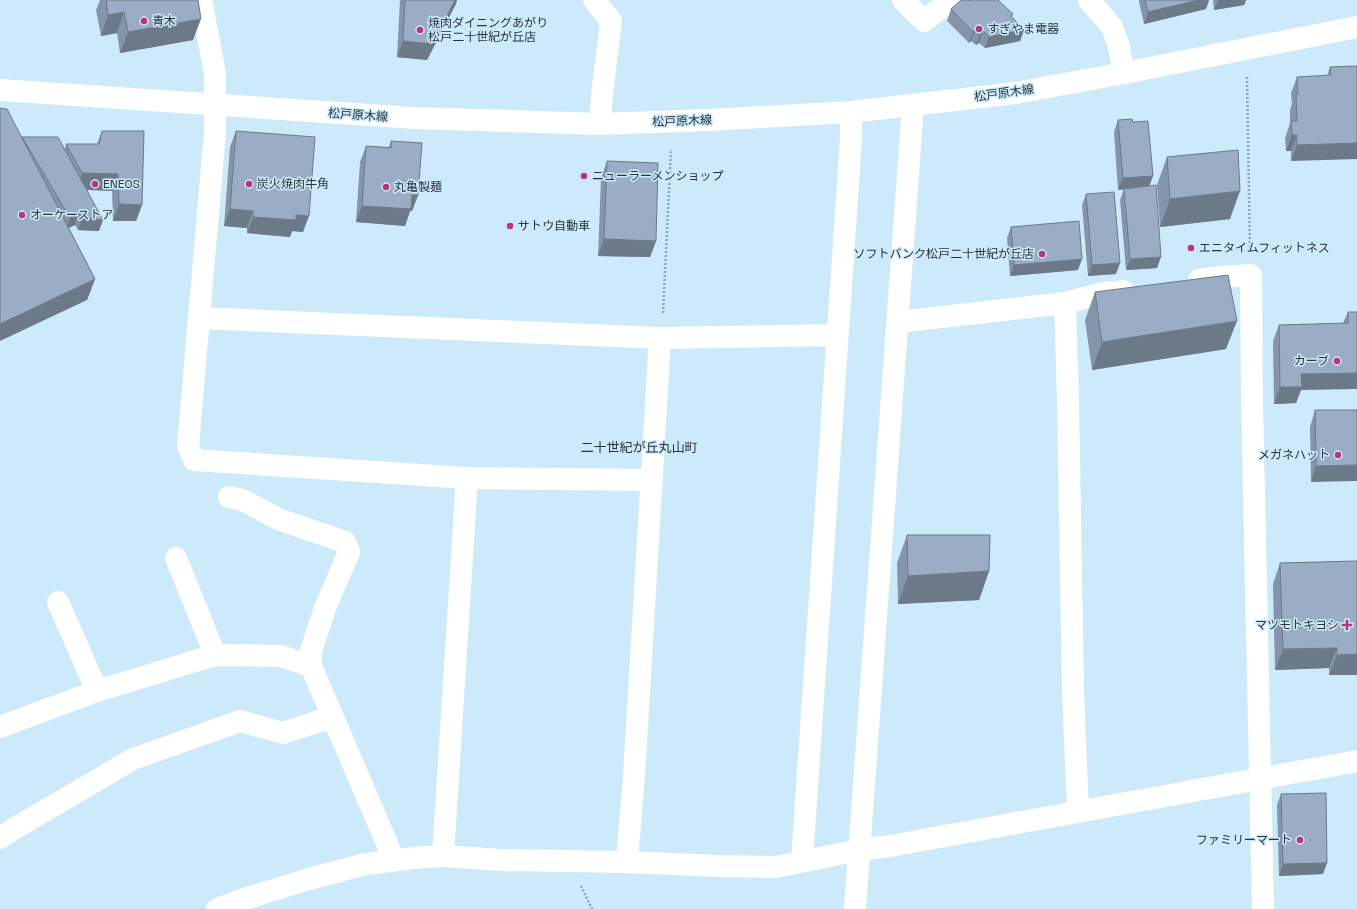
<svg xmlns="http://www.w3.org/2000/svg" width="1357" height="909" font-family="'Space Grotesk','Noto Sans JP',sans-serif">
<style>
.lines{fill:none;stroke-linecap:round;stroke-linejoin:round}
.path{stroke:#8da4b1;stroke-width:2.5;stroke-dasharray:2 2;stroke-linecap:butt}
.minor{stroke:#fff;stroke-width:22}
.major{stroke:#fff;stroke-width:22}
.wall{fill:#8595a9}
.shaded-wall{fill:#6c7989}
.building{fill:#9badc4;stroke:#6c7989}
.poi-dot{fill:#b9357a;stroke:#cceafa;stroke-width:1.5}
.labels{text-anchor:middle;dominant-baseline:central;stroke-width:3;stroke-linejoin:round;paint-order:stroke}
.poi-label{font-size:12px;fill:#28343a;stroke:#cceafa;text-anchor:start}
.street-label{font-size:12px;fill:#28343a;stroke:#cceafa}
.neighbourhood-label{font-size:13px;fill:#28343a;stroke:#cceafa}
</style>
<rect width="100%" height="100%" fill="#cceafa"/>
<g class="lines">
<g class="path">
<polyline points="1247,77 1250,251"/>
<polyline points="663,313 671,149"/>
<polyline points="581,886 592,909"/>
</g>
<g class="minor">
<polyline points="201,0 215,73 215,131 188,446 194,460 467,478 652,480"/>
<polyline points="594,0 611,21 602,95 600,124"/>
<polyline points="903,0 924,21 951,0"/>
<polyline points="1089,0 1112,27 1118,43 1124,73"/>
<polyline points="1199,280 1221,277 1251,275 1252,400 1263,909"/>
<polyline points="1065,303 1068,399 1073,692 1078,812"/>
<polyline points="199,318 660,338 634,776 627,862"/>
<polyline points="898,322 1065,303 1100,294 1123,291"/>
<polyline points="660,338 837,335"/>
<polyline points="229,497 243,500 278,519 345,542 349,552 325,608 311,651 311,666 394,860"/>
<polyline points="176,558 215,655"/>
<polyline points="58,602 97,691"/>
<polyline points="0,727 97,691 215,655 281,656 311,666"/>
<polyline points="0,838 12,830 133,759 240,721 283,733 332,717"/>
<polyline points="443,856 467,478"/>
<polyline points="802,861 851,139 851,112"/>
<polyline points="217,909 241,900 309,879 366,864 424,857 443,856 502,860 627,862 719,866 776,867 859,850 890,846 1357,761"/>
<polyline points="855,909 913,105"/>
</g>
<polyline class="major" points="0,90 414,118 600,124 708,120 851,112 1016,93 1124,73 1357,27"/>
</g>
<g class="wall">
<polygon points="100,0 198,0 193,40 120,53 117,33 101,36 96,10"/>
<polygon points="400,0 457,0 427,60 397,57"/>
<polygon points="1139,0 1209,0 1206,9 1144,24 1139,2"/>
<polygon points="1213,0 1246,0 1244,5 1214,10"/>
<polygon points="969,1 1013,14 1012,17 1024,30 1020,41 985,48 979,43 976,45 971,41 969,43 947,21 951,9"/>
<polygon points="1357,66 1291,161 1291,151 1286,151 1285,138 1290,123 1290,110 1292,104 1291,93 1297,77 1327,76 1330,67"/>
<polygon points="1118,120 1149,186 1157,268 1126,270 1120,200 1124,189 1118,190 1114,132"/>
<polygon points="102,131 142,205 136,221 113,221 112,191 87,190 99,231 78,230 75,225 69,228 95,279 87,300 22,138 22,137 65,149 66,144 97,144"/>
<polygon points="236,131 303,232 292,231 290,237 247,233 247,228 224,226 230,147"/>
<polygon points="391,141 418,195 412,211 410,211 405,226 356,222 360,162 366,146 389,147"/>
<polygon points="1167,157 1230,219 1160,227 1157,185"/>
<polygon points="607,161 656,241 650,257 598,256 601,178"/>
<polygon points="1086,194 1116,274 1088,276 1082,205"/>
<polygon points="1011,227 1078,270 1010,276 1007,238"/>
<polygon points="1095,292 1226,349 1092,370 1085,320"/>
<polygon points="1348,312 1357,312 1301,390 1296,403 1274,404 1273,341 1279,325 1343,323"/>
<polygon points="1315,410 1357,410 1311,482 1310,427"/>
<polygon points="907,535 989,571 979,600 898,604 897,563"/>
<polygon points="1357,561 1357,675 1329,675 1329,668 1275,670 1273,584 1280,563"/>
<polygon points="1281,794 1323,874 1279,876 1277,805"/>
</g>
<g class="shaded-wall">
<polygon points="455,0 457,0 456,4 427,60 397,57 403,41"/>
<polygon points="1199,0 1209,0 1206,9 1144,24 1148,12"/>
<polygon points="1218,0 1246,0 1244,5 1214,10"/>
<polygon points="124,12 117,33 101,36 108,15"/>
<polygon points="201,19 193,40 120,53 128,32"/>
<polygon points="975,30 971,41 969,43 973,32"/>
<polygon points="1024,30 1020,41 985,48 989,37"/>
<polygon points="983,31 979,43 976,45 980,34"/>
<polygon points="1292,135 1297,135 1291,151 1286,151"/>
<polygon points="1357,143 1357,159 1291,161 1297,145"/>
<polygon points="82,173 118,174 112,191 77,189"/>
<polygon points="1153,176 1149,187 1118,190 1123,178"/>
<polygon points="1240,191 1230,219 1160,227 1170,199"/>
<polygon points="412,195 418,195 412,211 410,211 405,226 356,222 362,206"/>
<polygon points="119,204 142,205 136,221 113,221"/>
<polygon points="230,209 253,211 247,228 224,226"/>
<polygon points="79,213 75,225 66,229 70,218"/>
<polygon points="296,215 309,216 303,232 292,231 290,237 247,233 253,217"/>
<polygon points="82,218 103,220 99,231 78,230"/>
<polygon points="604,239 656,241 650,257 598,256"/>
<polygon points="1161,257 1157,268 1126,270 1130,259"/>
<polygon points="1082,259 1078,270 1010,276 1014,265"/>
<polygon points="1120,263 1116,274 1088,276 1092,265"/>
<polygon points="95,279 87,300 0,341 0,324"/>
<polygon points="1237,321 1226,349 1092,370 1102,342"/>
<polygon points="1357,373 1357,389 1301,390 1296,403 1274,404 1280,387 1301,374"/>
<polygon points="1357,465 1357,481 1311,482 1316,466"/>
<polygon points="989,571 979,600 898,604 908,576"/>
<polygon points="1337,648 1329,668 1275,670 1283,649"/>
<polygon points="1357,654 1357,675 1329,675 1337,655"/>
<polygon points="1327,863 1323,874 1279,876 1283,864"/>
</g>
<g class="building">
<polygon points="106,0 198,0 201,19 128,32 124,12 108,15"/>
<polygon points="405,0 455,0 433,44 403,41"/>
<polygon points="961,0 968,0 969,1 971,0 998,0 1013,14 1011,16 1024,30 989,37 983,31 980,34 975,30 973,32 951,9"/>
<polygon points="1145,0 1199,0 1148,12"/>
<polygon points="1357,66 1357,143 1297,145 1297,135 1292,135 1291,121 1297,121 1296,94 1298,94 1297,77 1331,75 1330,67"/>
<polygon points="0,108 7,109 95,279 0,324"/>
<polygon points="1132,119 1133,122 1148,121 1153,176 1123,178 1118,120"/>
<polygon points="102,131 144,131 142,205 119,204 118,174 82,173 66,144 99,144"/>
<polygon points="236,131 315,137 309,216 296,215 296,220 253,217 253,211 230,209"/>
<polygon points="22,137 58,137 103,220 82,218 79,213 70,218"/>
<polygon points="391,141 422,143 418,195 412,195 411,209 362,206 366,146 391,148"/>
<polygon points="1238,150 1240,191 1170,199 1167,157"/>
<polygon points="607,161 658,163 656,241 604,239"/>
<polygon points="1156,185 1161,257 1130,259 1124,189"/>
<polygon points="1114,192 1120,263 1092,265 1086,194"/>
<polygon points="1079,221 1082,259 1014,265 1011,227"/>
<polygon points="1228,275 1237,321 1102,342 1095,292"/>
<polygon points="1348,312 1357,312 1357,373 1301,374 1302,387 1280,387 1279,325 1348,323"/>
<polygon points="1315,410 1357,410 1357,465 1316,466"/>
<polygon points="907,535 990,535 989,571 908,576"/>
<polygon points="1357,561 1357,654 1337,655 1337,648 1283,649 1280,563"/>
<polygon points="1326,793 1327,863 1283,864 1281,794"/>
</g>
<g class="poi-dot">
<circle cx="144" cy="21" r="4"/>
<circle cx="979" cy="29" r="4"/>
<circle cx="420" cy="30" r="4"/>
<circle cx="584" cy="176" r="4"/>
<circle cx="95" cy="184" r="4"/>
<circle cx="249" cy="184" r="4"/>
<circle cx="386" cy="187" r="4"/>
<circle cx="22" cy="215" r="4"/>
<circle cx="510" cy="226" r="4"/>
<circle cx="1191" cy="248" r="4"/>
<circle cx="1042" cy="254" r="4"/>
<circle cx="1337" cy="361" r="4"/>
<circle cx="1338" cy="455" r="4"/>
<path d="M1345 619h4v4h4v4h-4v4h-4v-4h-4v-4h4z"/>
<circle cx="1300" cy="840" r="4"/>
</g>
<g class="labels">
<g class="poi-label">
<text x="152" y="21">青木</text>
<text x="428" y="23">焼肉ダイニングあがり<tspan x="428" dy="14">松戸二十世紀が丘店</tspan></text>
<text x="987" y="29">すぎやま電器</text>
<text x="592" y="176">ニューラーメンショップ</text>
<text x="103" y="184">ENEOS</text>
<text x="257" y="184">炭火焼肉牛角</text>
<text x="394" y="187">丸亀製麺</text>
<text x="30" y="215">オーケーストア</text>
<text x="518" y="226">サトウ自動車</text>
<text x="1199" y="248">エニタイムフィットネス</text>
<text x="1034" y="254" text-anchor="end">ソフトバンク松戸二十世紀が丘店</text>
<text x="1329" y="361" text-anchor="end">カーブ</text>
<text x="1330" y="455" text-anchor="end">メガネハット</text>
<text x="1339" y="625" text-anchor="end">マツモトキヨシ</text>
<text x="1292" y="840" text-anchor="end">ファミリーマート</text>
</g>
<g class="street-label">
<text transform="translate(1004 93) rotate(-8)">松戸原木線</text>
<text transform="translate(358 115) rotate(4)">松戸原木線</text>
<text transform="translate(682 121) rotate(-2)">松戸原木線</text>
</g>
<g class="neighbourhood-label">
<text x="639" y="447">二十世紀が丘丸山町</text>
</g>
</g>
</svg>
